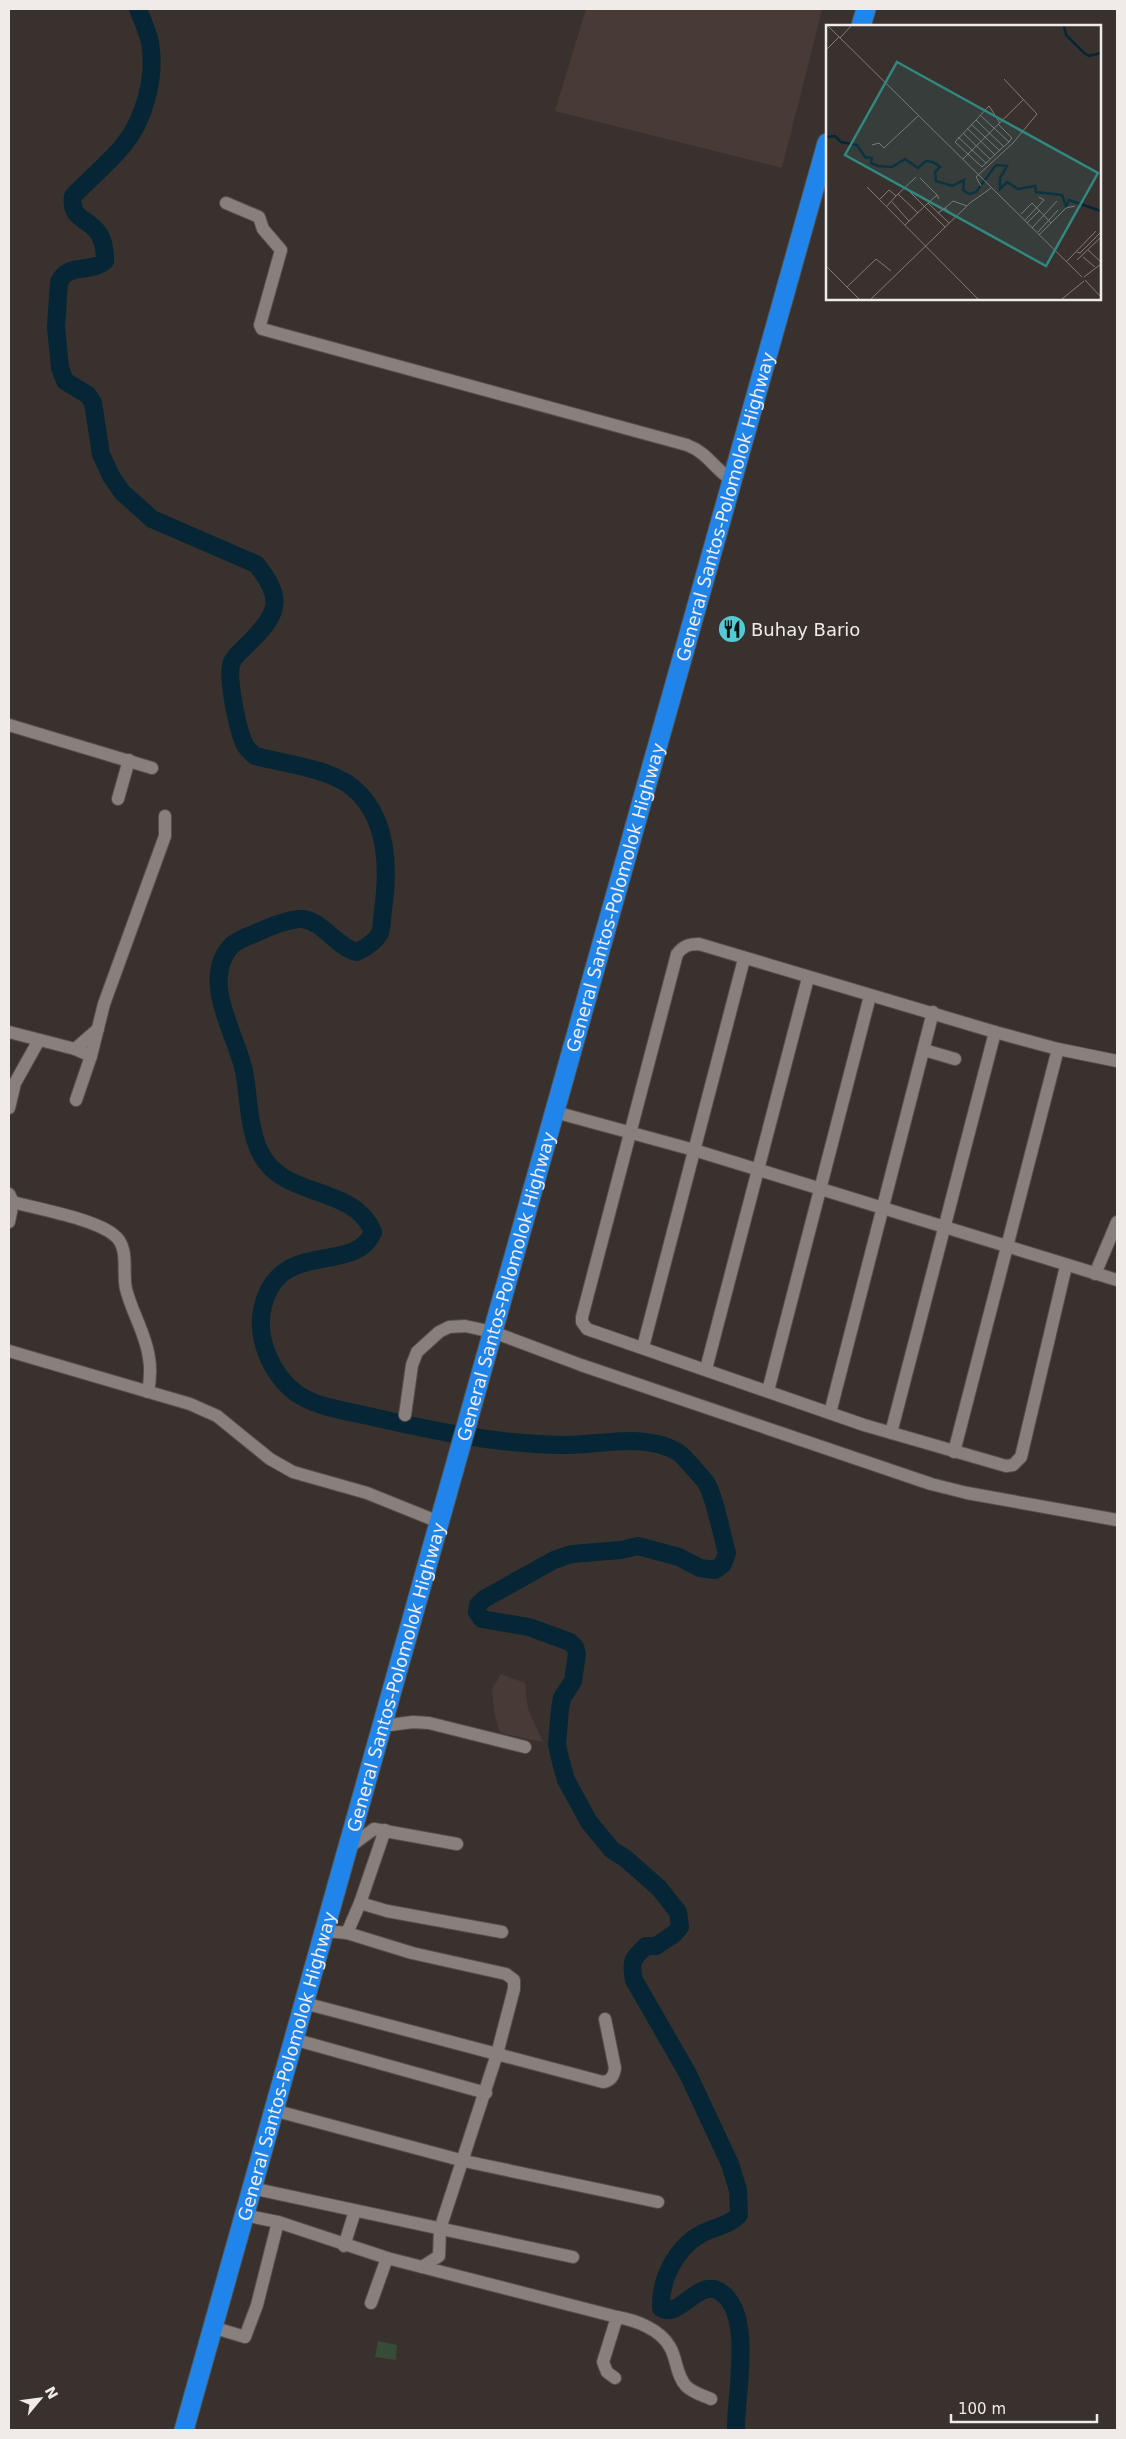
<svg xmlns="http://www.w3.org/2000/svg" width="1126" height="2439" font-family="'DejaVu Sans',sans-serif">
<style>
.built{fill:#483b35}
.green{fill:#364c38}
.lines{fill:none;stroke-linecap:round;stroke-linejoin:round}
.river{stroke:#062635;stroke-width:18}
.minor-casing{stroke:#56504d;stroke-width:14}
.highway-casing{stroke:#56504d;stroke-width:21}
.minor{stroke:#897f7c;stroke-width:12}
.highway{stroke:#1f85ea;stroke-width:19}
.labels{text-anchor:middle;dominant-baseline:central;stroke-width:4;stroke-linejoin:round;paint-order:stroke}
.street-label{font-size:18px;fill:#f0ebe8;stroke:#39312e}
.poi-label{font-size:18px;fill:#f0ebe8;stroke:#39312e;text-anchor:start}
.inset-river{fill:none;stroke:#062635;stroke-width:2.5}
.inset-road{fill:none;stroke:#827b78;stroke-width:1}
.view{fill:#318880;fill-opacity:0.15;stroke:#318880;stroke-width:2.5}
.inset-edge{fill:none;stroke:#f0ebe8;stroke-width:2.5}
</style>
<rect width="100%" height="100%" fill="#39312e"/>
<g class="built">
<polygon points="586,9 822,9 782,168 555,111"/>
<polygon points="501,1674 525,1683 528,1709 543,1742 500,1733 494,1712 492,1689"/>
</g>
<polygon class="green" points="378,2341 397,2345 396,2360 375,2357"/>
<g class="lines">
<path class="river" d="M138 9C142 19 147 30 150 42 156 76 145 120 122 147 107 164 89 180 73 196 70 219 85 217 96 230 104 239 105 250 105 261 90 274 68 262 59 282L56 327 60 368 65 381 88 395 93 403 101 454 111 476 122 492 152 519 256 564C284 598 279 613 250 642 244 648 235 655 232 662 226 676 238 731 245 745 247 749 251 752 255 756 283 763 330 769 352 787 388 816 389 868 383 910 382 917 382 927 380 933 376 941 365 948 357 952 336 947 324 922 303 919 291 918 266 928 256 933 248 936 238 940 232 945 199 980 236 1033 244 1071 249 1097 248 1127 260 1152 282 1200 354 1184 373 1232 355 1276 280 1237 263 1306 255 1337 271 1374 296 1393 316 1407 341 1410 364 1415 429 1430 494 1444 561 1445 598 1446 642 1432 676 1451 681 1453 686 1460 690 1464 695 1470 700 1475 705 1481 714 1493 722 1536 727 1553L723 1564 715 1570 700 1568 679 1557 638 1546 621 1550 572 1554 554 1560 484 1599 478 1605 477 1612 482 1619 529 1627 570 1642 575 1647 577 1654 573 1681 562 1698 560 1709 557 1745 561 1762 566 1780 589 1822 612 1850 625 1858 659 1888 678 1912 680 1927 674 1934 656 1946H646C633 1958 630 1961 634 1980L688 2074 730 2164 738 2190 739 2215C727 2227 715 2226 701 2234 676 2248 660 2279 661 2308 678 2320 698 2279 719 2291 755 2312 735 2396 736 2430"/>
<defs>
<g id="minor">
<path d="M226 203 259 217 263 229 281 250 260 325 262 329 687 445C708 453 714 469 732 480"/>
<polyline points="9,725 152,768"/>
<polyline points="118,799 129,760"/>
<polyline points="9,1032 75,1049 91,1056 76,1100"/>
<polyline points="995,1032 1058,1049 1117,1061"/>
<polyline points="75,1049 98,1029"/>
<polyline points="924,1050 955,1059"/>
<polyline points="91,1056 104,1004 165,836 165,816"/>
<polyline points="9,1108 15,1083 39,1040"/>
<polyline points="555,1112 694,1150 1117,1280"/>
<polyline points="9,1194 13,1202 9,1222"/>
<path d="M13 1202C38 1209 95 1219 114 1235 130 1247 122 1272 126 1289 132 1313 146 1334 149 1358 151 1369 150 1381 148 1392"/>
<polyline points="1095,1274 1117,1222"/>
<polyline points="643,1347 744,959"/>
<polyline points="9,1351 190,1404 217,1416 270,1459 293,1472 367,1493 439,1522"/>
<polyline points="706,1369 808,978"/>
<polyline points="768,1391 870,996"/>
<polyline points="830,1413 933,1012"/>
<polyline points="405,1415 412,1365 417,1352 439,1332 449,1327 465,1326 493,1332 581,1365 931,1484 967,1493 1117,1520"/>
<path d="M891 1433 995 1032 699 944C689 944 683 946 677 954L582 1317V1322L587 1329 864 1425 1006 1466 1013 1465 1021 1457 1066 1266"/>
<polyline points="954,1452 1058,1049"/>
<polyline points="382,1726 413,1722 429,1723 525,1747"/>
<polyline points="348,1848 374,1829 457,1844"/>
<polyline points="360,1903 387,1911 502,1932"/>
<polyline points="325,1931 347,1933 360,1903 385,1830"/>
<polyline points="347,1933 412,1953 506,1974 514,1980 514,1989 497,2054 440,2229 439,2256 422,2267"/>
<path d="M304 2003 603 2082C612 2081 614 2075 615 2068L605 2019"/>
<polyline points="293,2039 486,2093"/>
<polyline points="273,2110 464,2161 658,2202"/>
<polyline points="251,2188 573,2257"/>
<path d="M244 2215 278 2222 387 2258 617 2317C635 2320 660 2329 670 2347 677 2359 676 2375 686 2386 693 2393 702 2395 711 2399"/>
<polyline points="344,2246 355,2211"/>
<polyline points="371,2303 387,2258"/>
<polyline points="212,2327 245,2337 257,2305 278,2222"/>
<polyline points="615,2378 607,2372 603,2362 617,2317"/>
</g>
<g id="highway">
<polyline points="861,26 866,9"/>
<path id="s1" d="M184 2430 827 143"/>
</g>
</defs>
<use href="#minor" class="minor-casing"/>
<use href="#highway" class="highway-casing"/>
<use href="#minor" class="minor"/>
<use href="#highway" class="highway"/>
</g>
<defs>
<symbol id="restaurant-disc" viewBox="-11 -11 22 22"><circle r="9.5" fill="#51ccd5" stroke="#39312e"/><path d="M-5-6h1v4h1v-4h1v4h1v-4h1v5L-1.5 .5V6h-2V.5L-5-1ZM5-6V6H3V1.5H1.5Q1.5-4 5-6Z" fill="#111"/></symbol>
</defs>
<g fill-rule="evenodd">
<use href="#restaurant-disc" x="716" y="613" width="32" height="32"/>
</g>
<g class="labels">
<g class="street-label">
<text stroke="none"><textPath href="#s1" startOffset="1998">General Santos-Polomolok Highway</textPath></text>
<text stroke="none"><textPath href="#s1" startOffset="1592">General Santos-Polomolok Highway</textPath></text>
<text stroke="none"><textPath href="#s1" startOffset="1188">General Santos-Polomolok Highway</textPath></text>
<text stroke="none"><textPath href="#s1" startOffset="782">General Santos-Polomolok Highway</textPath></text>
<text stroke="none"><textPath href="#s1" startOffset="378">General Santos-Polomolok Highway</textPath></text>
</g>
<g class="poi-label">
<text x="751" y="629">Buhay Bario</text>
</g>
</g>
<g transform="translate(826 25)">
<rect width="275" height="275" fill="#39312e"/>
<path class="inset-river" d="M238 1 240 10 258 28 263 31 275 28M0 112 9 111 15 117 31 120 39 132 46 133 45 138 52 141 66 142 79 134 92 143 100 136 107 137 114 142 109 147 110 156 126 161 138 155 137 165 143 169 150 167 170 140 181 141 174 153V164L181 157 192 164 209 161 210 167 236 170 240 181 243 175 275 186"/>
<path class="inset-road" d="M2 1 256 252M14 13 25 1M0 25 13 12M154 90 183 117M150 95 163 81 174 98M145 99 174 126M172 99 186 113 183 117 176 123 156 142 129 117 150 95 178 122M141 103 169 130M137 108 164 134M132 112 160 138M46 120 53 118 58 123 92 91M137 134 197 75M94 153 111 170M155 161 150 152 187 118 211 89 178 54M41 162 152 274M79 162 119 202M72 169 90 152M70 171 72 169 92 188M54 174 63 165 70 171 61 181M66 177 83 196M102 178 111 170 113 174M119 183 127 176 141 181M112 188 119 183 129 192M195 189 206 178 225 198M199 195 218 175 213 172M201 198 214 185M79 200 102 178 123 198M206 203 231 176M212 207 232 185M213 210 240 183 249 181M262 225 275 237M251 227 254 228 275 207M257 232 269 242M251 235 275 212M240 237 270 206M0 241 33 274M258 252 275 239M259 255 275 272M21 262 50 234 65 246M45 274 144 178 165 163M236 274 258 256"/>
<path class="view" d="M71 37 272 148 220 241 19 130Z"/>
<rect width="275" height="275" class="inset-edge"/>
</g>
<rect width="1126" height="2439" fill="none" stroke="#f0ebe8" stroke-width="20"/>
<g transform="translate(40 2399) rotate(61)" stroke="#39312e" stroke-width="4" paint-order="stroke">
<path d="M0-4L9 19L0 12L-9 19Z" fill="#f0ebe8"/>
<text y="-8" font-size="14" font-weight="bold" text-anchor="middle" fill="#f0ebe8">N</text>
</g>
<path d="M951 2414v8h146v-8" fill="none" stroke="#f0ebe8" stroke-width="2.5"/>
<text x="958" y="2414" font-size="15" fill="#f0ebe8" stroke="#39312e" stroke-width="4" paint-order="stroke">100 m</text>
</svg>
